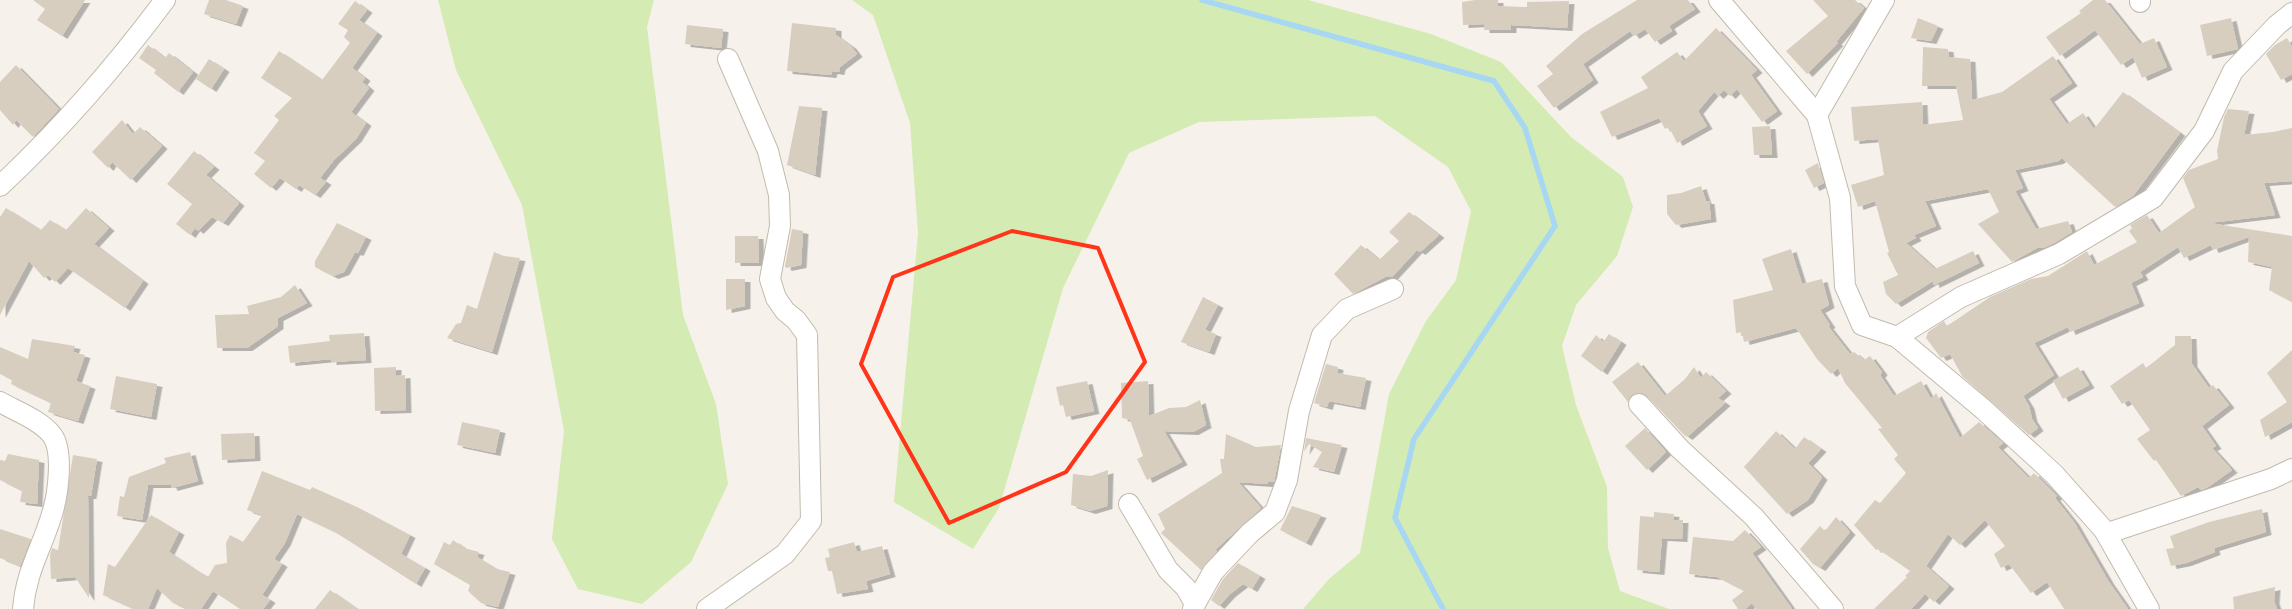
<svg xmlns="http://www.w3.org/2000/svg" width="2292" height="609" font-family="'DejaVu Sans',sans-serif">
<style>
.green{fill:#d4ebb3}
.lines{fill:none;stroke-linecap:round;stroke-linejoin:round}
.stream{stroke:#a7d7f3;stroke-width:5.5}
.building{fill:#d8cec0;filter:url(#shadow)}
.minor-casing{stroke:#c2baad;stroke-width:22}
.minor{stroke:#fff;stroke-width:20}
.marked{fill:none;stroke:#ff3419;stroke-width:4;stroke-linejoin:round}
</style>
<defs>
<filter id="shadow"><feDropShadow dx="5.5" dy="3" stdDeviation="0" flood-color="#0004"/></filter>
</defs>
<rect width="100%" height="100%" fill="#f6f2eb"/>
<g class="green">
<polygon points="438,0 654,0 647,27 683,315 716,404 728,484 691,562 642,604 578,589 552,539 564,431 522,205 456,70"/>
<polygon points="852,0 1308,0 1431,34 1501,62 1571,137 1623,177 1633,207 1617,256 1576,305 1562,346 1576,405 1607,487 1608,548 1620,591 1669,609 1303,609 1329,579 1360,553 1389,394 1426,321 1456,280 1471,211 1448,167 1375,116 1199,122 1129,153 1063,288 999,508 973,549 894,502 918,233 910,123 873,15"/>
</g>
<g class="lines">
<polyline class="stream" points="1202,0 1494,81 1525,128 1555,226 1414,439 1395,518 1443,609"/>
</g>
<g class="building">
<polygon points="33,0 85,0 62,36 37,20 45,9"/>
<polygon points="209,0 226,0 243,6 236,24 204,14"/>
<polygon points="1475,0 1498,0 1498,6 1527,7 1527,2 1569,1 1567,28 1511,25 1511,30 1484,30 1484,24 1463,25 1462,2"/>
<polygon points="1637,0 1688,0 1695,9 1669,26 1672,31 1655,42 1645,29 1634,36 1630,31 1583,64 1593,80 1554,108 1537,86 1553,74 1546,66 1582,34"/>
<polygon points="1813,0 1855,0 1864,8 1836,42 1838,43 1807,74 1786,51 1828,16"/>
<polygon points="2093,0 2105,0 2140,44 2154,38 2167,67 2142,78 2133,57 2121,65 2095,30 2060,56 2046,37 2081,13 2079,11"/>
<polygon points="355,1 367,10 359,20 377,33 352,68 365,78 362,82 369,88 351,112 366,123 356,139 334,160 320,178 326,182 315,195 299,185 296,189 280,178 271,188 254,174 265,161 254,153 279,120 274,116 292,98 261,78 279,51 322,80 350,43 344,37 348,30 338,24"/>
<polygon points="1918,18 1938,26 1931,41 1911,38"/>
<polygon points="2231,18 2238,49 2207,56 2200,25"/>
<polygon points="792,23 836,28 836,35 851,46 857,54 840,67 839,72 832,71 831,75 787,71"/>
<polygon points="687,25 723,29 721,48 685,44"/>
<polygon points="1716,28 1757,70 1751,75 1777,111 1762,122 1737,89 1730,96 1724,90 1718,96 1714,92 1698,111 1707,126 1677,143 1669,127 1665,129 1659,118 1612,137 1600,112 1648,88 1641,77 1677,52 1684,61"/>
<polygon points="2287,38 2292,47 2292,74 2281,80 2266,54 2275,45"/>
<polygon points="148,45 165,58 169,53 193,72 178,92 154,73 156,70 139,58"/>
<polygon points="1923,47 1948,49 1949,57 1970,59 1972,100 2002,92 2053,56 2072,83 2049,99 2067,124 2083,113 2094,129 2123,92 2180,133 2133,196 2115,207 2062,158 2058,161 2015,170 2023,188 2015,191 2036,229 2068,221 2072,232 2054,243 2043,248 2037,248 2012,262 1978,224 1999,212 1988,189 1925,201 1936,226 1914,235 1916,238 1906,243 1935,269 1973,251 1979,263 1934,285 1933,281 1896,304 1886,294 1883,282 1898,275 1887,253 1889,252 1875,201 1858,207 1851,185 1884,175 1878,139 1854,141 1851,107 1922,102 1923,125 1963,120 1956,86 1922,86"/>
<polygon points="209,59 224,69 211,89 196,79"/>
<polygon points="16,65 59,109 33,137 16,120 13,125 0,110 0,82"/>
<polygon points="799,106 822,108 815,175 787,165"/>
<polygon points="2228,109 2249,111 2244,135 2273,132 2292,128 2292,181 2264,183 2275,215 2209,223 2292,236 2292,302 2269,290 2272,267 2248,262 2249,237 2213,250 2211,245 2184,258 2178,247 2140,272 2143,277 2131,283 2139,303 2070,332 2068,327 2034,343 2054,375 2023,396 2029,406 2032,419 2038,428 2029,435 1962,376 1950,354 1941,358 1926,338 1928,332 1944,321 1947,326 1990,297 2031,279 2048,276 2087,251 2094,265 2137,242 2129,231 2132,228 2130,225 2147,215 2159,233 2195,207 2183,178 2189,170 2218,159 2217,151 2224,117"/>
<polygon points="122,120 133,134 140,127 162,146 131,180 112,162 108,168 92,152"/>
<polygon points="1770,126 1772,155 1754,155 1752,127"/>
<polygon points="194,151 214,167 206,175 239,203 223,223 212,217 198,231 195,228 190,235 176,224 192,204 167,184"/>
<polygon points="1818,163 1824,183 1814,188 1805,170"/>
<polygon points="1701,186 1706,201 1709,201 1711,219 1676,225 1667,214 1667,195 1681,193"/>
<polygon points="6,208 41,230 50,220 66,230 86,208 109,228 94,244 143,281 125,308 68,268 55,282 48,275 44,278 29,261 0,315 0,217"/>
<polygon points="1409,212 1439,235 1420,252 1417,250 1392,277 1387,276 1353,294 1334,274 1361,245 1379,260 1399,241 1389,232"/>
<polygon points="337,223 366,237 358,253 355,252 344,272 333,276 315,267 315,261"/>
<polygon points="792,229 803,231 801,265 786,268 785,266"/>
<polygon points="735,236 758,236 759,263 735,263"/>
<polygon points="1791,249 1802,284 1822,279 1829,305 1820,310 1830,325 1828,326 1850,354 1854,352 1864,360 1870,356 1882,372 1880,375 1894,396 1921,381 1931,399 1936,393 1960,438 1979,422 2003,443 1998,447 2029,478 2034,473 2057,496 2055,498 2074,522 2109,582 2128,609 2064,609 2047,582 2031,593 2009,564 2001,568 1994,554 2005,546 1985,520 1960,545 1948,534 1926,566 1949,586 1934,602 1925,594 1911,609 1874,609 1907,577 1905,576 1910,571 1878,549 1876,550 1854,525 1875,500 1880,503 1906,473 1894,459 1898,455 1878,429 1882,428 1845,383 1838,368 1831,374 1817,359 1796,328 1744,342 1742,332 1736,333 1733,300 1773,290 1762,259"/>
<polygon points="494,252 504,256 520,258 492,352 447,338 456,324 461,323 467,305 477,309"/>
<polygon points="726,279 745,279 745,306 726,310"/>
<polygon points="295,285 307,303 278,318 278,326 247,348 217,348 215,315 249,314 247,306 281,297"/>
<polygon points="1203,297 1218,305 1205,330 1216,334 1209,352 1181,342"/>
<polygon points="364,333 366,360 331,362 331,359 290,363 288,346 330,341 329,335"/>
<polygon points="1609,334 1621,342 1602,372 1581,356 1596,335 1603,342"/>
<polygon points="2175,336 2191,336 2192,364 2209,388 2213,385 2229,405 2202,426 2216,446 2212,448 2232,470 2208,487 2201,490 2198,487 2181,496 2156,460 2154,461 2137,439 2150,430 2129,400 2122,404 2110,386 2143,363 2146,368 2175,345"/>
<polygon points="32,339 75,346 73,352 85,355 76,381 90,386 78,421 48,412 51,403 11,384 12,380 0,374 0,347 28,359"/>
<polygon points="2292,350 2292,422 2265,437 2260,420 2287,402 2267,373"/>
<polygon points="1638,362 1665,396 1685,379 1694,367 1701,378 1706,372 1726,391 1718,398 1725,403 1687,437 1684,435 1647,396 1636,393 1631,396 1628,402 1612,382"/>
<polygon points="1326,364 1338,367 1337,373 1366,378 1360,407 1329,401 1327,407 1314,403"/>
<polygon points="396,367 396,376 405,375 406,410 375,411 374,368"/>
<polygon points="2078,367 2089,385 2063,399 2053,381"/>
<polygon points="116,376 157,384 151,417 110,409"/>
<polygon points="1087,381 1094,411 1066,417 1063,405 1060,406 1056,387"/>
<polygon points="1148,381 1149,416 1169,408 1186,407 1200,400 1206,425 1193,432 1164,431 1182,462 1147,480 1137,459 1143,456 1130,420 1122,418 1121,383"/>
<polygon points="462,422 500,430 495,453 457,445"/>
<polygon points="1645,428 1666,452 1647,470 1625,446"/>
<polygon points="1776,431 1795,449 1804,437 1821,449 1808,463 1822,477 1808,500 1787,514 1744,467"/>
<polygon points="254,433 255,458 222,460 221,434"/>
<polygon points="1226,434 1256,447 1281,445 1275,477 1274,482 1268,482 1268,484 1238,482 1261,508 1215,550 1217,551 1201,570 1161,533 1165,529 1158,514 1222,473 1220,459 1224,459"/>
<polygon points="1306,438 1342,445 1334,472 1313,467 1322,452 1309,444 1304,452"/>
<polygon points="190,452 198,481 172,488 171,485 148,485 142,520 117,516 120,496 124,497 129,477 166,463 164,458"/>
<polygon points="8,454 39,460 37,504 20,502 22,491 0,480 0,460 5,461"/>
<polygon points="73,455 97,459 91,496 88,496 89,598 75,577 51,579 50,555 52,548 58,550"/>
<polygon points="1108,470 1107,506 1090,511 1071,505 1073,474 1091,476"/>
<polygon points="262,471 310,490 312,487 357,507 410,535 401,554 425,568 416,584 335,532 297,514 285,543 274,559 282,564 262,595 270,600 263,609 240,609 213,591 201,609 187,609 173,603 157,588 148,609 134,609 103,595 108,564 115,567 151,515 179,532 169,552 193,568 208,577 215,565 227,563 226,543 230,535 243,542 262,515 247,510"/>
<polygon points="1292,506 1321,515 1306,543 1280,530"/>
<polygon points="2262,509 2266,532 2214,548 2215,552 2186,563 2171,566 2166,549 2174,548 2170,536 2209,522"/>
<polygon points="1654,512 1674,514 1673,520 1683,520 1682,539 1662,538 1659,572 1637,570 1640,516 1654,517"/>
<polygon points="1836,517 1850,532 1820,568 1813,564 1800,549 1820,526 1825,531"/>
<polygon points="0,529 31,539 20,566 0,558"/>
<polygon points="1745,530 1761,547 1752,553 1792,609 1756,609 1752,603 1745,609 1738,609 1732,600 1744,591 1717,577 1689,574 1693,537 1733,541"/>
<polygon points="453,540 464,548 479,552 477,557 497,569 510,572 498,607 481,603 468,591 470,585 434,564 444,542 450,545"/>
<polygon points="854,542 857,552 882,546 890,574 866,581 868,589 837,594 832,571 828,571 825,558 830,557 828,549"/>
<polygon points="1238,563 1260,576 1252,589 1243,584 1230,594 1219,606 1211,600 1223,579"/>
<polygon points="2275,587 2274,601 2277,609 2234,609 2233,597"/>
<polygon points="330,590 357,609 315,609"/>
</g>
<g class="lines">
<defs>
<g id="minor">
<polyline points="1719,0 1817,115 1840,198 1845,286 1862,325 1897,337 1983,409 2054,474 2104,530 2149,609"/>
<polyline points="2140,0 2140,2"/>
<polyline points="1817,115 1884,0"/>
<path d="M0 186C61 129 115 67 165 0"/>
<polyline points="1897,337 1961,297 2059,254 2153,198 2204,131 2233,71 2277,25 2292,13"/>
<path d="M0 402C16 411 40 420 52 435 64 451 58 495 52 514 42 548 26 571 23 609"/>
<polyline points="1639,404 1680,449 1754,517 1833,609"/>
<polyline points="1129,504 1168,570 1186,588 1195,604 1193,609"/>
<polyline points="2104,530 2108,533 2271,479 2292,469"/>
<polyline points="1195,604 1213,572 1250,533 1275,512 1287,480 1299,411 1322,335 1347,309 1393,289"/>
<polyline points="707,609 785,554 811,521 807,335 796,320 785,311 776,298 770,279 780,226 779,195 768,151 728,59"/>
</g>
</defs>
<use href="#minor" class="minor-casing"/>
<use href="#minor" class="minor"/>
</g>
<path class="marked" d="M1012 231 1098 248 1145 362 1066 472 949 523 861 364 893 277Z"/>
</svg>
